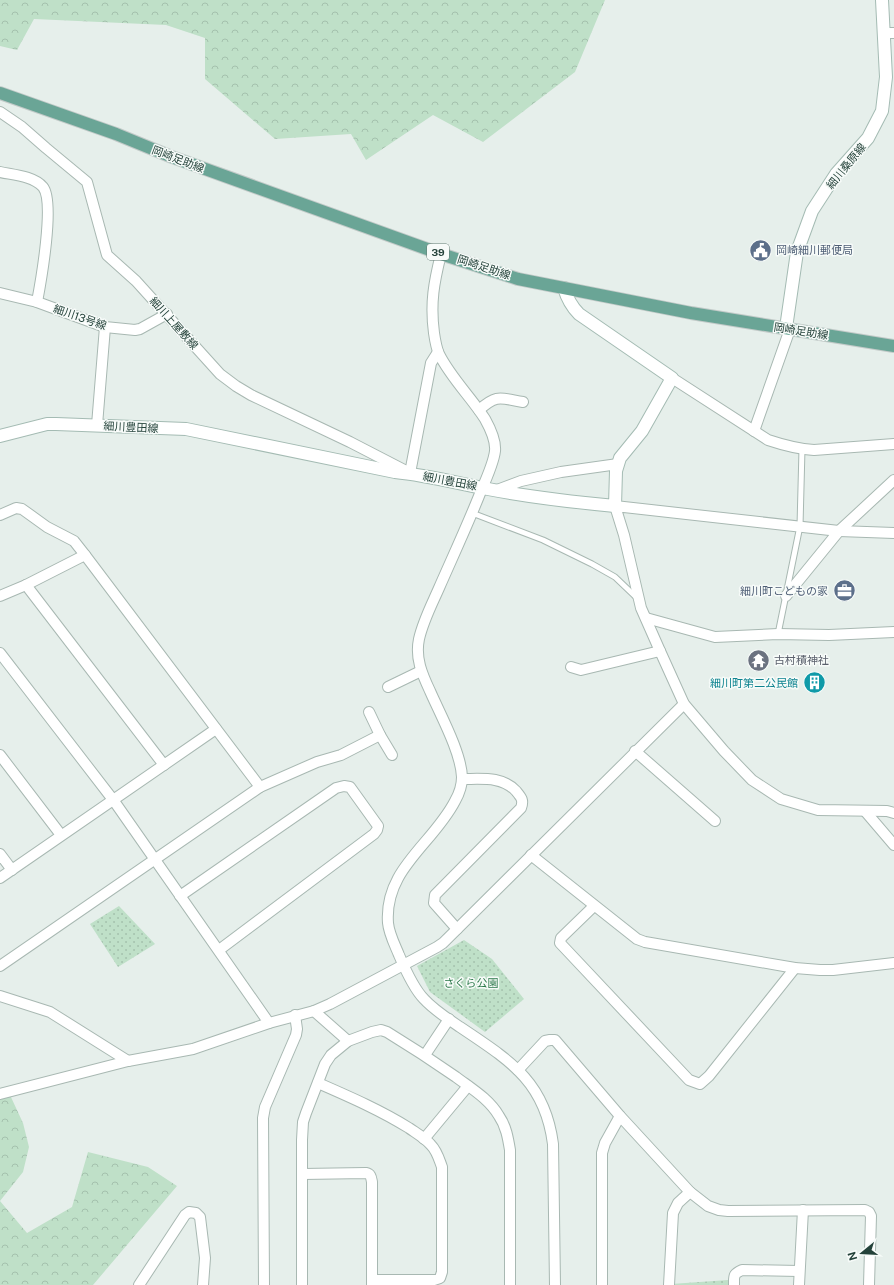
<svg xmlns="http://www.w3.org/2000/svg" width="894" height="1285" font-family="'Public Sans','Noto Sans JP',sans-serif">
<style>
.forest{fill:url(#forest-crowns)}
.park{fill:url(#park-dots)}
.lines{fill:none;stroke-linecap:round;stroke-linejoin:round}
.lane-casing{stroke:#a8b8b2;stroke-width:7}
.street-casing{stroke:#a8b8b2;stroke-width:12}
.secondary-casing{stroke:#a4bbb3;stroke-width:14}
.primary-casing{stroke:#c2cac8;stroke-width:14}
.lane{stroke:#fff;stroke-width:5}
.street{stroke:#fff;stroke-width:10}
.secondary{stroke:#fff;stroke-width:12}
.primary{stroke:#6aa596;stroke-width:12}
.labels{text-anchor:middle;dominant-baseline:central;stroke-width:3;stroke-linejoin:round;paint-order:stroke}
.shield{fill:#f7fbf9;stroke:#637a73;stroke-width:1}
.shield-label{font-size:10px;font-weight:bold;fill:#24423a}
.street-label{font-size:11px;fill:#24423a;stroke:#f7fbf9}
.service-label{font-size:11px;fill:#4e5e75;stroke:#f7fbf9;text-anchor:start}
.worship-label{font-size:11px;fill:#5b616d;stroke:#f7fbf9;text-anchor:start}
.culture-label{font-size:11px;fill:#0d838f;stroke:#f7fbf9;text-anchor:end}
.park-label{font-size:11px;fill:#2d7a4b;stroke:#f7fbf9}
</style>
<defs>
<pattern id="forest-crowns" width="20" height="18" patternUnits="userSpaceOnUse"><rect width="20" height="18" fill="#bfe0c8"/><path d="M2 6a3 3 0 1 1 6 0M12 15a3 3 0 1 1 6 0" fill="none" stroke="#a4c1ad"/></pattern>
<pattern id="park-dots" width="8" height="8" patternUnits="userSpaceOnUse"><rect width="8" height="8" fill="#bfe0c8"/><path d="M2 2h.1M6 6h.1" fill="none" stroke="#a4c1ad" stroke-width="1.8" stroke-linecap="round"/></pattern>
</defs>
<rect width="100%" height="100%" fill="#e6efeb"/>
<g class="forest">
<polygon points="0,0 605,0 575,72 483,142 433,115 366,160 351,134 275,139 205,79 205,38 166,25 34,19 17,50 0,46"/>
<polygon points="10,1095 23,1123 29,1147 23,1172 0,1201 27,1233 72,1207 88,1152 148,1167 177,1186 93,1285 0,1285 0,1099"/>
</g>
<g class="park">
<polygon points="119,906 155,944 118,967 90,924"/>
<polygon points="464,940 492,959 524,999 485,1032 430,992 417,966"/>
<polygon points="728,1280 728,1285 671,1285 671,1284"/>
</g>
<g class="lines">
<defs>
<g id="lane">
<polyline points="472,513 543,540 592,564 615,577 637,598"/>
<polyline points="778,634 800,526 802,449"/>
</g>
<g id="street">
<polyline points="883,33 894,33"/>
<polyline points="0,112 22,127 46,148 87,182 107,255 136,281 220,374 236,386 251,395 350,442 410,473 431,363 438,352"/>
<path d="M0 172C14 175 33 176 43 187 55 202 41 281 37 302"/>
<path d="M441 254C434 282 430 303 434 333 435 340 436 347 439 354 451 378 471 397 485 419 490 428 496 441 495 451 494 460 485 482 481 491 468 524 453 556 439 588 432 604 423 621 419 639 415 658 422 674 430 691 440 714 461 752 462 777 462 785 459 794 455 801 433 844 384 869 388 923 389 934 395 945 399 955 405 969 414 989 424 999 434 1010 448 1019 460 1027 509 1060 545 1081 553 1144L555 1285"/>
<polyline points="0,293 37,302 105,327 135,330 140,329 167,314"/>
<path d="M672 378 768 440C783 445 798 449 814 450L894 444"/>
<path d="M479 410C497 394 500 398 523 402"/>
<polyline points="97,425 105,327"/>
<polyline points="754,431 790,329"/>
<polyline points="497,490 521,481 561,472 618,464"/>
<polyline points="0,515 16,508 22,509 47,527 74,541 85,555 260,787"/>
<polyline points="894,533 839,531 615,506 624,535 641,608 660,651 684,704 724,751 752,780 781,799 818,810 887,811 894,813"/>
<polyline points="26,585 164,765"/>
<polyline points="0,596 26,585 85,555"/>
<polyline points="786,596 839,531 894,480"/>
<polyline points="646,618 715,637 778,634 829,635 894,632"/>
<polyline points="0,653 114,801 269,1023"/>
<polyline points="571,667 581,670 660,651"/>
<polyline points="388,687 421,671"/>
<polyline points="369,712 380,735 392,755"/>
<polyline points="635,751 715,821"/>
<polyline points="0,755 61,835"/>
<polyline points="865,811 894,845"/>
<polyline points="0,854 12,870"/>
<polyline points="531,855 637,939 645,942 795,968 820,970 833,970 894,963"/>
<polyline points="0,878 216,729"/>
<polyline points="180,896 336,788 344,786 350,787 378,826 377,830 374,834 219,950"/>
<polyline points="594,906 561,938 560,943 689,1080 700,1084 709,1076 795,968"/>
<path d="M457 929 434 903 435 895 521 808C524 800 521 797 516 791 502 776 482 779 462 779"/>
<polyline points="0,966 260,787 317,762 341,755 380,735"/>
<polyline points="0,996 50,1012 128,1061"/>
<polyline points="314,1011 348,1041"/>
<polyline points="425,1055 449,1019"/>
<polyline points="518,1070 545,1041 550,1040 555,1040 620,1116 690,1192 708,1206 719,1210 728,1211 865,1210 869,1212 871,1216 869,1285"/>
<path d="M318 1083C350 1097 380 1110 409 1128 416 1133 425 1138 431 1145 437 1151 439 1159 442 1167V1272L440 1278 434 1280H372"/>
<polyline points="0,1094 128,1061 193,1049 269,1023 314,1011 330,1004 437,947 443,943 684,704"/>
<polyline points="424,1139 468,1086"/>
<path d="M303 1174 366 1173C371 1174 371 1177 372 1182V1285"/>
<polyline points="139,1285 185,1215 189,1212 196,1213 200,1217 205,1258 203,1285"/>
<polyline points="264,1285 263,1118 265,1107 296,1035 297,1029 295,1015"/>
<path d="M302 1285V1140L303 1122 306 1113 325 1064 331 1055 348 1041 372 1032 381 1030 387 1032C410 1046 433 1061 456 1077 472 1089 489 1099 499 1116 506 1126 508 1138 510 1150V1285"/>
<polyline points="602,1285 602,1153 605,1143 620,1116"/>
<polyline points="669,1285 673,1213 678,1203 690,1192"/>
<path d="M734 1285C734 1276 733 1274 742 1270L799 1271"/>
<polyline points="799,1285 803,1210"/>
</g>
<g id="secondary">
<polyline points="786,328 797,252 812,211 836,174 868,138 882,111 886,77 882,0"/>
<path d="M0 436 47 424H56L186 429 395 472C426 475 457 483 488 489 530 497 573 502 615 506L616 471 620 458 642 431 672 378 579 314C571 306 567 298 564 288"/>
</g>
<polyline id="primary" points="0,93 116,134 172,157 441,254 518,279 691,313 894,346"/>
</defs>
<use href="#lane" class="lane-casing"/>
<use href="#street" class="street-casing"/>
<use href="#secondary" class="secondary-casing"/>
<use href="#primary" class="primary-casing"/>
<use href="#lane" class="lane"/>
<use href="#street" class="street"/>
<use href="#secondary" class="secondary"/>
<use href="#primary" class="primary"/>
</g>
<defs>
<symbol id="civic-disc" viewBox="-11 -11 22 22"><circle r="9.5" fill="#5c6f8a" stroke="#f7fbf9"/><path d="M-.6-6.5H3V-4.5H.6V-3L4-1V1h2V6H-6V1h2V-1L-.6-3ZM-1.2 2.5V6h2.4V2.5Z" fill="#fff"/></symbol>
<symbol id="office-disc" viewBox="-11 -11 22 22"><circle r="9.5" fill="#5c6f8a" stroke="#f7fbf9"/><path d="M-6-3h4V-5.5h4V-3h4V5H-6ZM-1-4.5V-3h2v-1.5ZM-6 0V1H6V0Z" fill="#fff"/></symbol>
<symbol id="temple-disc" viewBox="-11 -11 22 22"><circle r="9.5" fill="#6b7280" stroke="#f7fbf9"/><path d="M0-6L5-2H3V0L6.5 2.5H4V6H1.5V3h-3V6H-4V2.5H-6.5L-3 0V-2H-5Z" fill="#fff"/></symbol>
<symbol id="building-disc" viewBox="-11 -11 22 22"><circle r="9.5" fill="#0f9aa8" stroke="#f7fbf9"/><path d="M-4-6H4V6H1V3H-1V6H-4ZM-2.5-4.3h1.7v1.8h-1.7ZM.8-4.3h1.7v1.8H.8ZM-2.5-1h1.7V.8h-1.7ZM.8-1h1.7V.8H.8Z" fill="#fff"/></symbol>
</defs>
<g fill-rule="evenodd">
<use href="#civic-disc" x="748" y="238" width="25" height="25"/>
<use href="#office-disc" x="832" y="578" width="25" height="25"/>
<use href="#temple-disc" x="746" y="648" width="25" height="25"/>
<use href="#building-disc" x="802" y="670" width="25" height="25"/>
</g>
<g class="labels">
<rect class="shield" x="427" y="244" width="22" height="16" rx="3"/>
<g class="shield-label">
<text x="438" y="252">39</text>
</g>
<g class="street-label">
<text transform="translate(178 159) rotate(21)">岡崎足助線</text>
<text transform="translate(846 166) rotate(-51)">細川桑原線</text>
<text transform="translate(484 267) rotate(18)">岡崎足助線</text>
<text transform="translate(80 317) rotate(19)">細川13号線</text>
<text transform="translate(174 323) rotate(48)">細川上屋敷線</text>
<text transform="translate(801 331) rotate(9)">岡崎足助線</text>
<text transform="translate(131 427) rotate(3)">細川豊田線</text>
<text transform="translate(450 481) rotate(11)">細川豊田線</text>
</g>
<g class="service-label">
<text x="776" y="250">岡崎細川郵便局</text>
<text x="828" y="591" text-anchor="end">細川町こどもの家</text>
</g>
<g class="worship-label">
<text x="774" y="660">古村積神社</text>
</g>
<g class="culture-label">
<text x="798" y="683">細川町第二公民館</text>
</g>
<g class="park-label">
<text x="471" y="983">さくら公園</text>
</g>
</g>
<g transform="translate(862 1253) rotate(252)" stroke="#f7fbf9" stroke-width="3" paint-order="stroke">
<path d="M0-3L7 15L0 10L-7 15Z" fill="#24423a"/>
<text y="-6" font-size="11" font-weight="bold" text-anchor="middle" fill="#24423a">N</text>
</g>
</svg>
